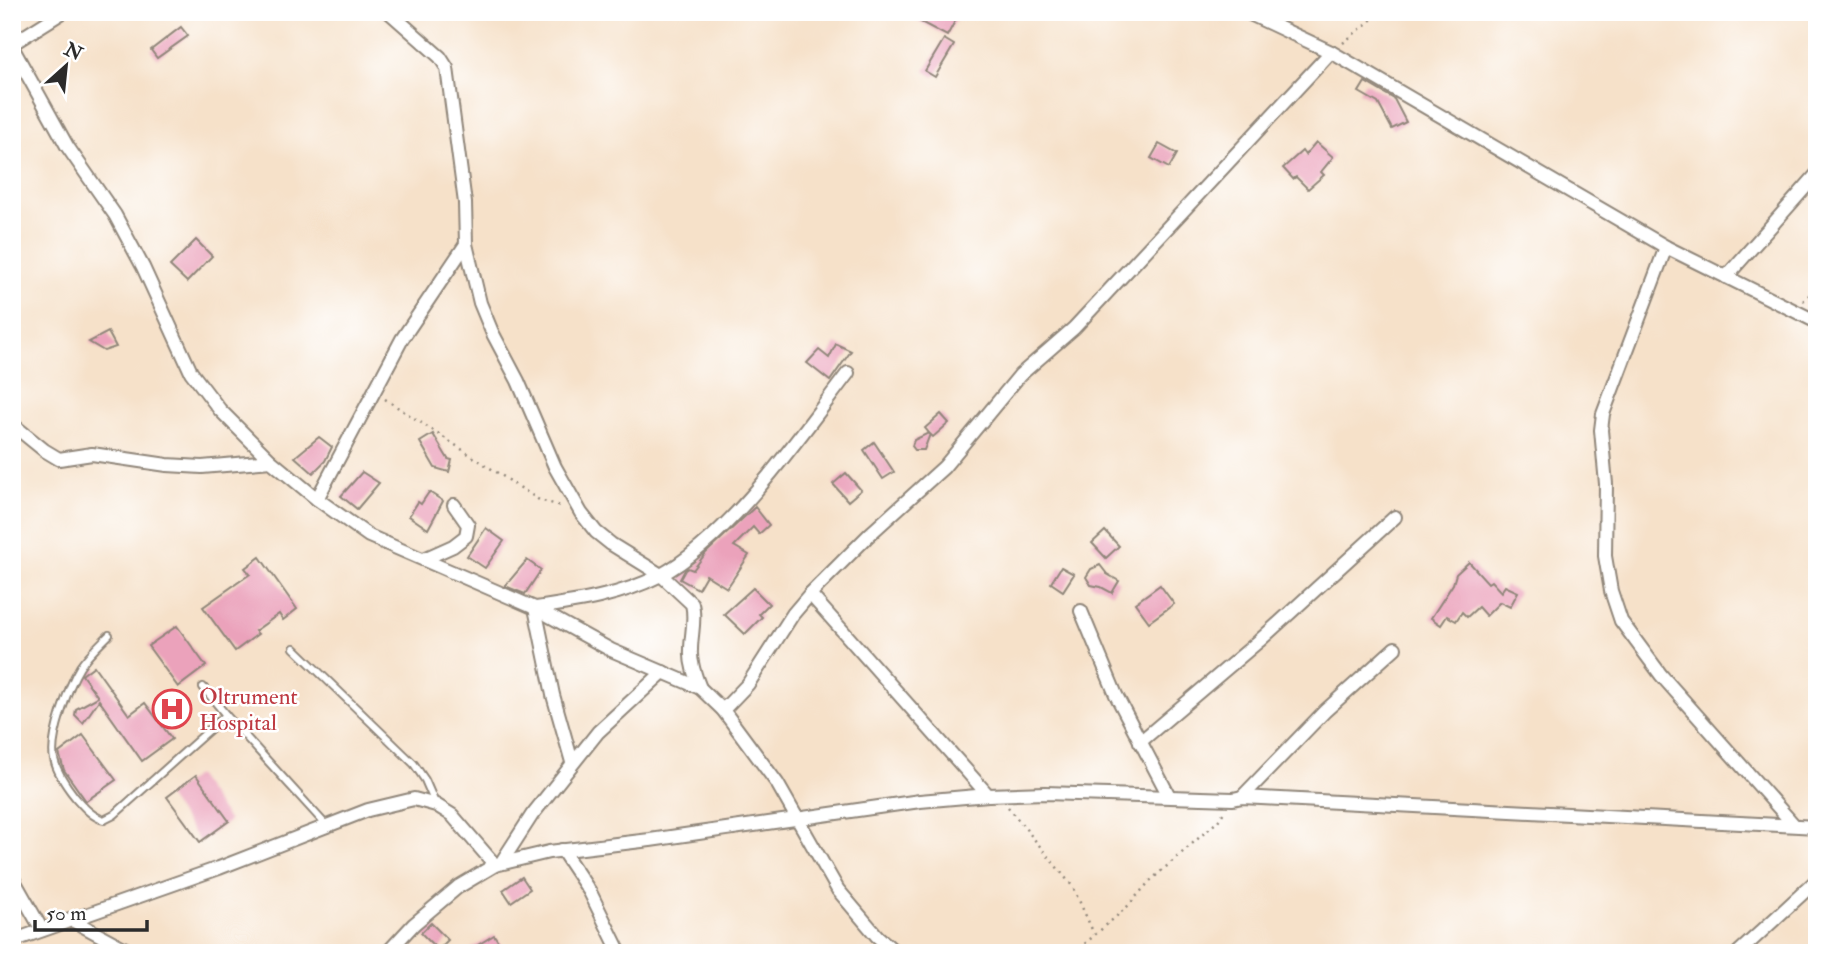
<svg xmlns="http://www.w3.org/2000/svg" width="1829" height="965" font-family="'IM FELL Double Pica',serif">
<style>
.building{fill:#eba2bb}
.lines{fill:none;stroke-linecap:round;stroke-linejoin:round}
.lane-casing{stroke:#90867a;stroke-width:10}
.street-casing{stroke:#90867a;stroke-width:16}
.path{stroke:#90867a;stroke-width:2.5;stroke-dasharray:2 5;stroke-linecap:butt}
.lane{stroke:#fff;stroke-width:6}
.street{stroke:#fff;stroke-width:12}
.labels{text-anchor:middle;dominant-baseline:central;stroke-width:5;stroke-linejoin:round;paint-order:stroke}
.health-label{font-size:23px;fill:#be3a42;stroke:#fff;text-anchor:start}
</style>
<rect width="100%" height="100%" fill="#fff"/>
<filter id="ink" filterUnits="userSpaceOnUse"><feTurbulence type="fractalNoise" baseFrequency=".0143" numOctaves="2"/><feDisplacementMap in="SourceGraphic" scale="14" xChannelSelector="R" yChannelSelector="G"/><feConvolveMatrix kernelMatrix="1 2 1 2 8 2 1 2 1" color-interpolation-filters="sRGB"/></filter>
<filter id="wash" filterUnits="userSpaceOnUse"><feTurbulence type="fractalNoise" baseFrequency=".00686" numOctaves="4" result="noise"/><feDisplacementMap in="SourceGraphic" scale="28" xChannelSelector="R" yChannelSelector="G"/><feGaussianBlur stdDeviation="1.57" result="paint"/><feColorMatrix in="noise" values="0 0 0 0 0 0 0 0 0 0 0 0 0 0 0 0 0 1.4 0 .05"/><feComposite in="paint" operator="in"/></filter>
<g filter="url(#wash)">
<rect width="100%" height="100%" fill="#f6e1c9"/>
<g id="blocks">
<g class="building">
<polygon points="902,12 960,12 947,36"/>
<polygon points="181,27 188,36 157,58 151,50"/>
<polygon points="944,39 954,45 935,77 925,71"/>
<polygon points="1365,82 1394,99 1406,122 1392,129 1378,103 1359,92"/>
<polygon points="1316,142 1333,157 1321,172 1324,175 1308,189 1296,177 1293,179 1283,168 1302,151 1305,155"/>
<polygon points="1159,144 1177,154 1169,168 1151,158"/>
<polygon points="196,240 212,256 187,282 170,266"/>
<polygon points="108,332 116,347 104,351 89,342"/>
<polygon points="836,344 851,351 830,381 807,363 819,350 829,358"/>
<polygon points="941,414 949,423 933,437 930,434 924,450 915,450 912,446 914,440 929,433 925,428"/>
<polygon points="433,434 448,459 452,460 449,472 435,468 420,442"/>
<polygon points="319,437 332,447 325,461 313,473 295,457"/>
<polygon points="874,442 894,472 883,479 864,450"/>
<polygon points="362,472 379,483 357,509 341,496"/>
<polygon points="846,473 861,490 848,501 833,484"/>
<polygon points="429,492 443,501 428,529 409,516 418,502 421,504"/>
<polygon points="755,507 769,525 759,534 753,527 734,546 749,555 727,588 706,575 698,589 680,579 685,570 688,568 693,570 706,553"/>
<polygon points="486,528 504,541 485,568 467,556"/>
<polygon points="1105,531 1119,546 1106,558 1092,543"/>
<polygon points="260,557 297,609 283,620 279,614 255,631 258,634 235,651 203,607 250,574 245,568"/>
<polygon points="527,560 541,570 525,594 505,586"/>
<polygon points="1469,562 1488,583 1491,581 1501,592 1505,586 1518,592 1510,607 1500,602 1486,616 1478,607 1467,617 1462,612 1456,621 1447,616 1441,625 1431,618 1453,584 1456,574"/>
<polygon points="1100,565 1107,574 1119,581 1112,593 1101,587 1091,585 1086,577 1091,569"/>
<polygon points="1061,567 1074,574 1063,591 1051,583"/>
<polygon points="1160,585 1174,604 1149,622 1135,603"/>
<polygon points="753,588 769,604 759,614 762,617 745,634 724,614"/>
<polygon points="177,626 206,666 178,687 148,646"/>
<polygon points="94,666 129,715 145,703 172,739 142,761 99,700 83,723 75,715 76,709 98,697 82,675"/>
<polygon points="83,735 116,780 86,801 64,770 59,753"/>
<polygon points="196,775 229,821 200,842 167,797"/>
<polygon points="522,877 530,889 511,902 503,890"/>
<polygon points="431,923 448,940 438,950 421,933"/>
<polygon points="494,935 506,953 465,953"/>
</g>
</g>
</g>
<g filter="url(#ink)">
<use href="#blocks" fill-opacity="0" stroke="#90867a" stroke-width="2"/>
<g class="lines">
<defs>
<g id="lane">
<path d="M109 635C99 645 88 655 80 667 69 685 49 739 54 759 57 772 67 787 75 797 83 806 92 817 104 820L114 815 226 715"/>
<polyline points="294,648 414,764 425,780 435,803"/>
<polyline points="203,687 226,715 326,825"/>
</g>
<g id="street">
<path d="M389 12 440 57 447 68 465 203 466 244 480 303 492 332 518 381 555 467 581 513 596 532 611 544 661 575 692 604C696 619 691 634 691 650 690 663 695 676 700 688"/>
<polyline points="1246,12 1331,52 1666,247 1817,322"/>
<polyline points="12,44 63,12"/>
<polyline points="12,47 67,146 115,215 143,267 191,372 220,410 271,461 317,499 369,536 535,608 611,650 700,688 723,710 777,783 838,890 877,936 896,953"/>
<polyline points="1666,247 1603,414 1601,430 1606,484 1605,556 1611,591 1621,621 1661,675 1794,825"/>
<polyline points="1726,277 1817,174"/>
<polyline points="12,424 44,450 59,459 92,454 167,465 202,467 271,461"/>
<polyline points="317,499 402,339 466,244"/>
<polyline points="424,559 453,546 466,536 468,525 454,505"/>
<polyline points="810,594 988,795"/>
<polyline points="1081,611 1116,695 1169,796"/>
<polyline points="723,710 748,684 793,614 810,594 870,534 944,467 1020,375 1074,328 1331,52"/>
<polyline points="1140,742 1259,641 1395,517"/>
<path d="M572 762 553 695 535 608C577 602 620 596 659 576 729 539 799 437 848 373"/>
<polyline points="1242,797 1325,711 1395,648"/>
<polyline points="562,850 590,892 620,953"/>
<polyline points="501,863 532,815 598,732 663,672"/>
<polyline points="12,877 42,930"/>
<polyline points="70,919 133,953"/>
<polyline points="12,941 219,868 368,810 414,799 436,805 452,815 495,865"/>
<polyline points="387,953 414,924 458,887 495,865 549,852 650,840 920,801 988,795 1045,793 1233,799 1242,797 1817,827"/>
<polyline points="1738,953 1817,880"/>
</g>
</defs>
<use href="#lane" class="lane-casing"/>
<use href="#street" class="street-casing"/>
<g class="path">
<polyline points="1343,43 1381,12"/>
<polyline points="1803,301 1817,287"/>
<polyline points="385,399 539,500 561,506"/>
<polyline points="1008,807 1073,887 1094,934"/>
<polyline points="1074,953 1126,908 1150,881 1218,821 1224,812"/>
</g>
<use href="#lane" class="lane"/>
<use href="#street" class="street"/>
</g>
</g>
<defs>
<symbol id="hospital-ring" viewBox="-11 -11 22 22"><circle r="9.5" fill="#fff" stroke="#e0444e" stroke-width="1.5"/><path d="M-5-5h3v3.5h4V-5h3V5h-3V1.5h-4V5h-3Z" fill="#e0444e"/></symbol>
</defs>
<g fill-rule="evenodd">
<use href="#hospital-ring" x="150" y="687" width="44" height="44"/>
</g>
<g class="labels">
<g class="health-label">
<text x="199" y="696">Oltrument<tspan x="199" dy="26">Hospital</tspan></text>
</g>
</g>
<rect width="1829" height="965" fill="none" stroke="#fff" stroke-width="42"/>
<g transform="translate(66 66) rotate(27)" stroke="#ffffff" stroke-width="5" paint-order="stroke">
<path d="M0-5L12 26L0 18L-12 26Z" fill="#2b2b2b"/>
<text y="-10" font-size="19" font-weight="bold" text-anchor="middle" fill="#2b2b2b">N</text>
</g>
<path d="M35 920v10h112v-10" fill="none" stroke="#2b2b2b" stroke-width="3.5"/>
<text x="46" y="920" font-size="21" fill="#2b2b2b" stroke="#ffffff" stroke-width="5" paint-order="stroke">50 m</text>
</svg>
